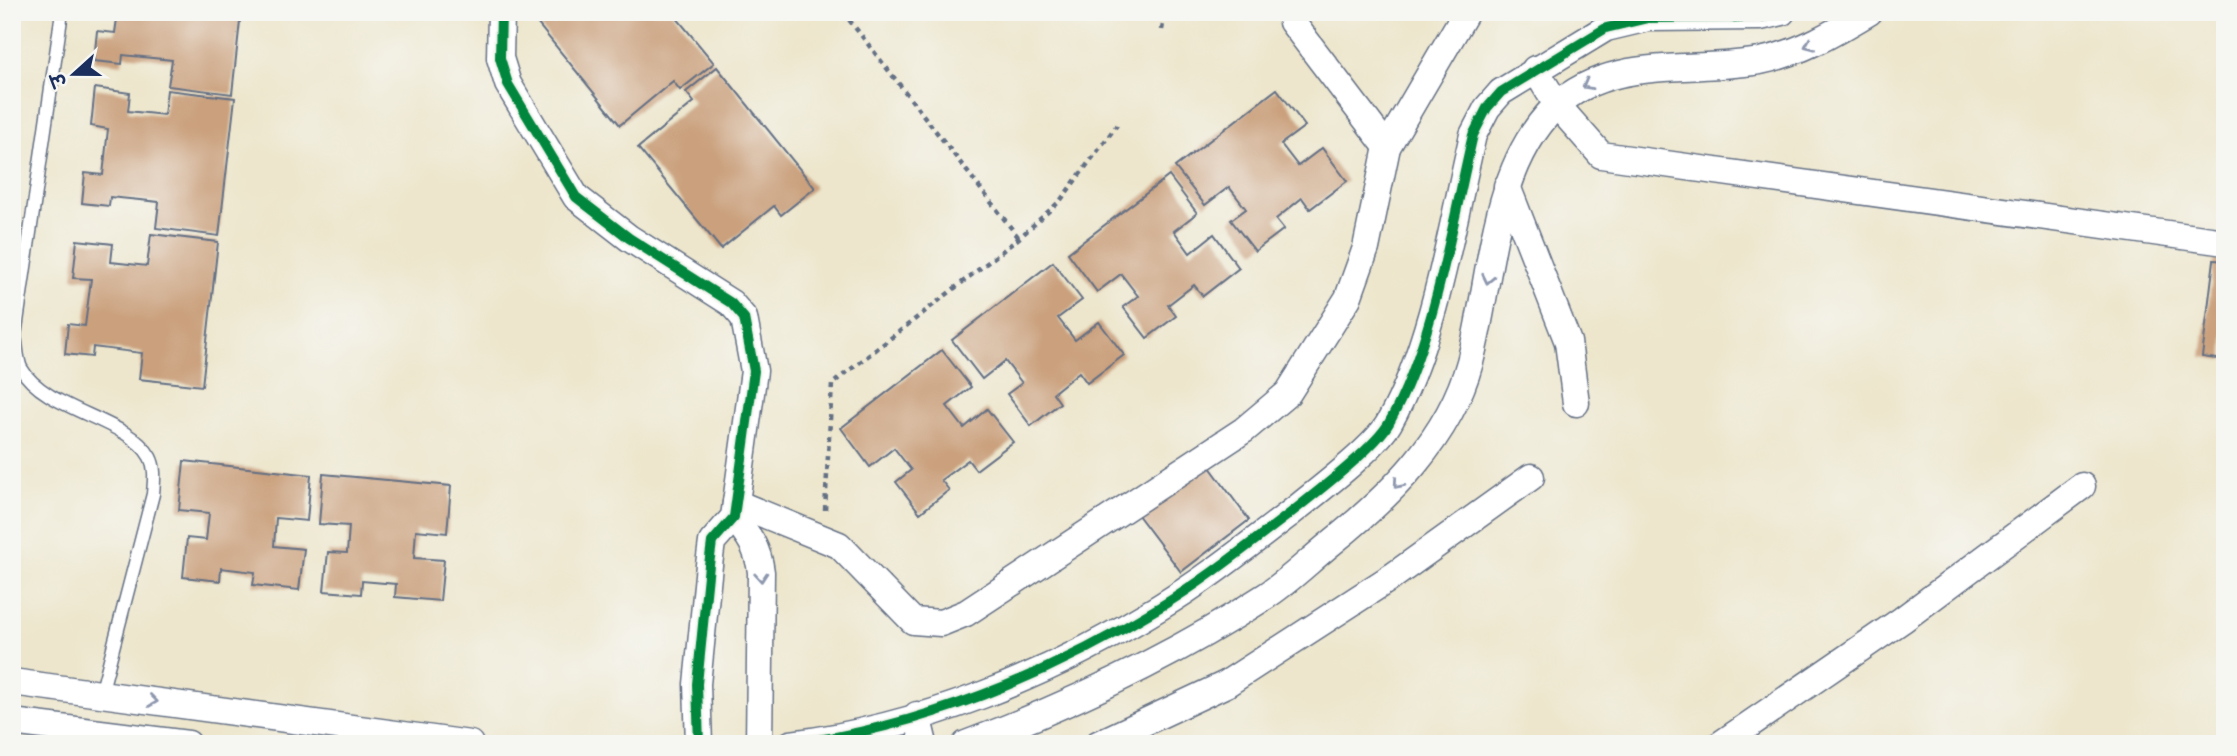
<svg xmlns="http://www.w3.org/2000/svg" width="2237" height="756" font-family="'Gochi Hand','Playpen Sans Deva',sans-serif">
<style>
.building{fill:#caa07d}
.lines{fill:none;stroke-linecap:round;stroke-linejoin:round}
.lane-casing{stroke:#646f84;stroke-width:15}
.street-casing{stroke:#646f84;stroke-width:29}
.path{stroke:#646f84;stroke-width:4.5;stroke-dasharray:5 5;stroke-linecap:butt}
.lane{stroke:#fff;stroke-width:12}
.street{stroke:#fff;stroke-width:26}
.cycleway-casing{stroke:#f6f6f2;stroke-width:15}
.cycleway{stroke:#00873e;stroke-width:10}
.oneway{stroke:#8d97ae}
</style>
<rect width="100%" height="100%" fill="#f6f6f2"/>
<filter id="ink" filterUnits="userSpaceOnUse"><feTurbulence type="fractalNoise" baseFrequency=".0143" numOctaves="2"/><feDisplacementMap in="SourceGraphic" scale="14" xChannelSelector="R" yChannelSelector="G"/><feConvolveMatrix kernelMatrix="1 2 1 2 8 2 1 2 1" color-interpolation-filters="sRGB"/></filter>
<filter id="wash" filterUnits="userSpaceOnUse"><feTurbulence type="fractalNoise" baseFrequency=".00686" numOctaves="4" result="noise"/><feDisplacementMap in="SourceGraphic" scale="28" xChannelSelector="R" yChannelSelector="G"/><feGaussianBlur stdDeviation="1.57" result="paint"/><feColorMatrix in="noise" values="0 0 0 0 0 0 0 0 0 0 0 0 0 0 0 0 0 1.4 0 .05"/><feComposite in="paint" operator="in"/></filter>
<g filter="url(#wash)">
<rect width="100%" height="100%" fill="#ede6cc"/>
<g id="blocks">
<g class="building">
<polygon points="118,12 241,12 232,94 168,86 172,60 123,55 122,64 94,61 97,31 115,33"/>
<polygon points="550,12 672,12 714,63 680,90 673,81 620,125 537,23"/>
<polygon points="717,67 815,188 781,215 774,206 721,249 638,148 694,102 686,92"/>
<polygon points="95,88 130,93 128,111 164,115 167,90 235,98 219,236 156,228 159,202 110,197 109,206 82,203 85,173 103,175 108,129 91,126"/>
<polygon points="1277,89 1305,126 1281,144 1298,166 1322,148 1347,181 1310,209 1302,198 1276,219 1284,229 1255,251 1231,220 1246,209 1229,187 1205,205 1175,167"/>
<polygon points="1169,176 1197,213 1174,231 1190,253 1214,234 1239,268 1203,296 1194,285 1168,305 1176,316 1147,338 1123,307 1138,296 1121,274 1097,292 1068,253"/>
<polygon points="151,234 218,242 202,386 139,379 142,353 93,347 92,357 65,354 68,324 85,326 91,279 73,278 77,240 113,244 111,262 147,266"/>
<polygon points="2214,260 2225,261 2224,360 2202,357"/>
<polygon points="1053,262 1082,300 1058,318 1075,340 1099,322 1124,355 1087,383 1079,372 1053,393 1060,403 1031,426 1007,394 1022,383 1005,361 982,379 952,340"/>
<polygon points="942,350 971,387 947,406 964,428 987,409 1013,442 976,470 968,460 941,480 949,490 920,513 896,482 911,470 894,448 870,467 841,428"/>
<polygon points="1204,459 1249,520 1181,572 1135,511"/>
<polygon points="184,461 311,475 307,521 276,518 274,546 304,549 299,590 253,585 255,572 221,568 220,581 183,577 187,538 206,540 209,513 179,510"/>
<polygon points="323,474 451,486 447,533 416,530 414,558 444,560 440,601 395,597 396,584 362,581 361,594 324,591 328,552 347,553 349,526 319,524"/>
</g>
</g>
</g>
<g filter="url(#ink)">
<use href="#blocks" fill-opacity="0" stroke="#646f84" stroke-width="2"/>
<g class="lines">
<defs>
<path id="lane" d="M62 12 15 336C17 346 17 359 21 368 45 411 128 418 150 457 156 468 154 481 153 494L101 694"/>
<g id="street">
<polyline points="501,12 500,58 508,84 576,197 629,238 731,303 744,318 754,371 734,517 712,542 709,565 697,684 699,744"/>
<polyline points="1292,22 1387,147"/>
<polyline points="1535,69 1557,105 1601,155 2225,242"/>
<polyline points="1507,186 1568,342 1576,403"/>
<polyline points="736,503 839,545 913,621 941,623 966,613 1244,430 1288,393 1348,298 1366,248 1387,147 1466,12"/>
<path d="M734 517C749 536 758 548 761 572L759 744"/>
<polyline points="12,682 470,744"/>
<polyline points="917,715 924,744"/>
<polyline points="12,722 188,744"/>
<path d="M791 744C920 728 1049 675 1160 607 1205 580 1247 546 1288 515 1313 495 1375 448 1389 423 1434 343 1452 224 1473 135L1487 108 1501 92 1606 28 1648 18 1760 17 1782 12"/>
<path d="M966 744C1070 705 1172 657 1266 596 1289 581 1309 561 1330 544 1390 496 1449 439 1470 362 1492 280 1491 169 1555 107 1609 55 1691 73 1760 61 1800 53 1834 33 1869 12"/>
<polyline points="1098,744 1226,684 1393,576 1531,477"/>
<polyline points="1721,744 1902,620 2082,486"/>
</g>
</defs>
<use href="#lane" class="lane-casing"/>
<use href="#street" class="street-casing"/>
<g class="path">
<polyline points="843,12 1019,238"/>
<polyline points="1162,30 1165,12"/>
<polyline points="825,510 832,384 1019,238 1060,201 1117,125"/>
</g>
<use href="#lane" class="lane"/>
<use href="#street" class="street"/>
<defs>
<g id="cycleway">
<polyline points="501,12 500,58 508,84 576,197 629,238 731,303 744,318 754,371 734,517 712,542 709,565 697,684 699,744"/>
<path d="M791 744C920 728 1049 675 1160 607 1205 580 1247 546 1288 515 1313 495 1375 448 1389 423 1434 343 1452 224 1473 135L1487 108 1501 92 1606 28 1648 18 1760 17 1782 12"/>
</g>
</defs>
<use href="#cycleway" class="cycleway-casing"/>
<use href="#cycleway" class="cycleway"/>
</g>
<defs><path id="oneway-chevron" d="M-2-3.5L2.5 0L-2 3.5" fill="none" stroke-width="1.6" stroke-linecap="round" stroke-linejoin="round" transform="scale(1.75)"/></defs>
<g class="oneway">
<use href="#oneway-chevron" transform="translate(1809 45) rotate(157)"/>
<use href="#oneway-chevron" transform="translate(1587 85) rotate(151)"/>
<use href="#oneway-chevron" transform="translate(1488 279) rotate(102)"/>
<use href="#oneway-chevron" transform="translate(1398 484) rotate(131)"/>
<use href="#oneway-chevron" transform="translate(761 577) rotate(86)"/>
<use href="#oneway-chevron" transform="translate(153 701) rotate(8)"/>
</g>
</g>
<rect width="2237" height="756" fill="none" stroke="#f6f6f2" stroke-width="42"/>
<g transform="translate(74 74) rotate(249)" stroke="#f6f6f2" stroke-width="5" paint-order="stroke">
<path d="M0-5L12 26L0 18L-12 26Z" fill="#1b2f5e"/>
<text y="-10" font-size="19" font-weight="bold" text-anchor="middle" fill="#1b2f5e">उ</text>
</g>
</svg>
